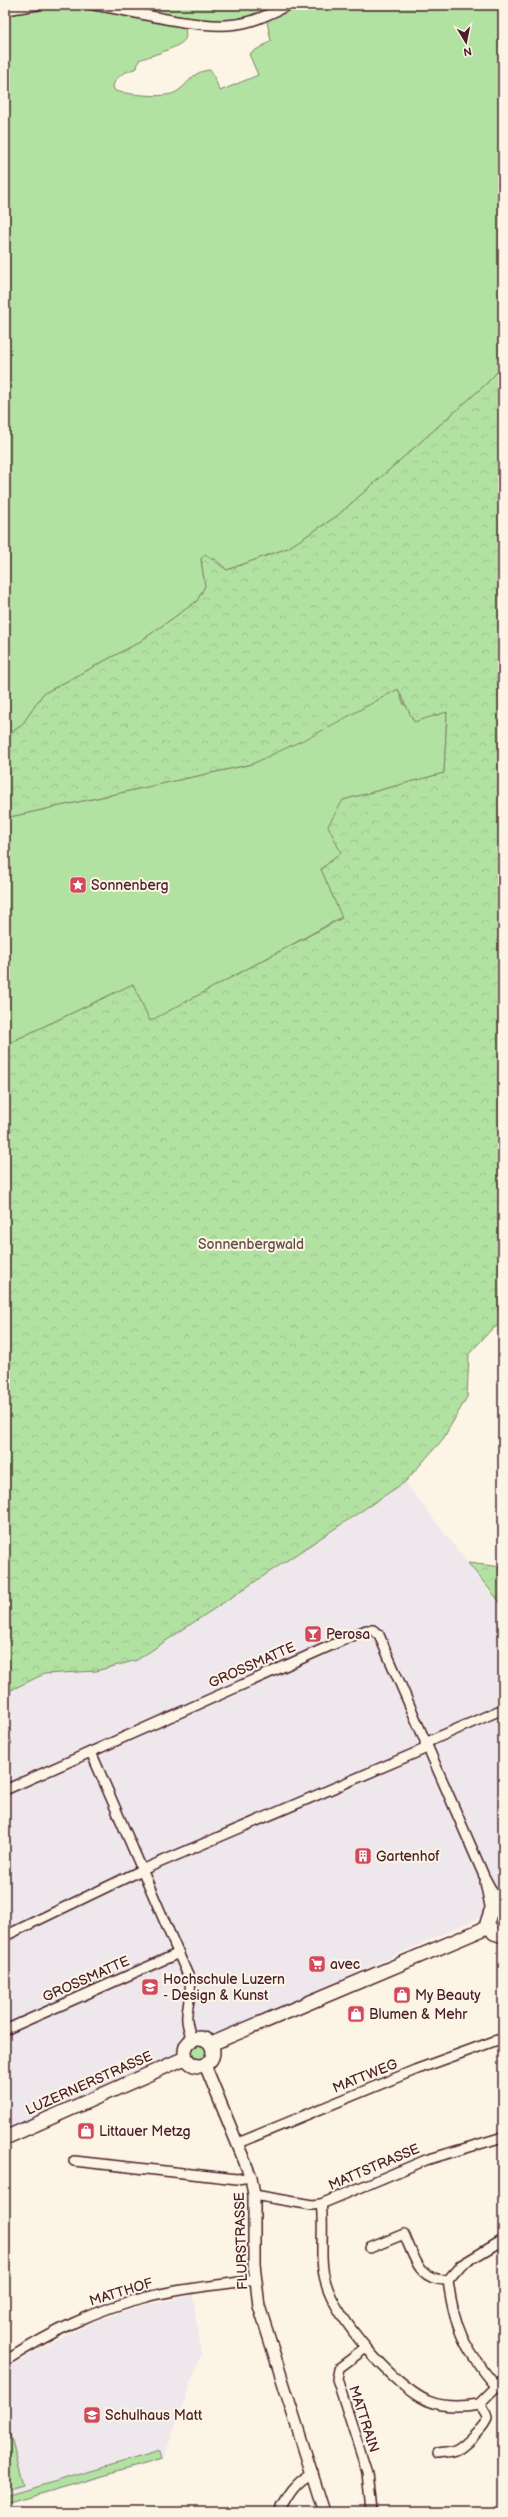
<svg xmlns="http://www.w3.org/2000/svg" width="508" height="2517" font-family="'Balsamiq Sans',sans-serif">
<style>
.built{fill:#eee8ec}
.grass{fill:#b2e2a2;stroke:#7e8066}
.forest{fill:url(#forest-crowns);stroke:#7e8066}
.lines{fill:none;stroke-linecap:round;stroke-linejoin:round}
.minor-casing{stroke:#4a1f2b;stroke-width:12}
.tertiary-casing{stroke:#4a1f2b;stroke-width:14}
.secondary-casing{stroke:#4a1f2b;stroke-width:16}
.minor{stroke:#fcf5e5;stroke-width:9}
.tertiary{stroke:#fcf5e5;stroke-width:11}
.secondary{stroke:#fcf5e5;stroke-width:13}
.labels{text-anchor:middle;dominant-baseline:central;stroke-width:4;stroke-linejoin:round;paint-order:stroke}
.poi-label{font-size:14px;fill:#4a1f2b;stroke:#fcf5e5;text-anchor:start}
.park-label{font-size:14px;fill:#645049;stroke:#fcf5e5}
.street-label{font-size:14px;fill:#4a1f2b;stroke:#fcf5e5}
</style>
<defs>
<pattern id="forest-crowns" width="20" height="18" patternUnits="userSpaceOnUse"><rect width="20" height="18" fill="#b2e2a2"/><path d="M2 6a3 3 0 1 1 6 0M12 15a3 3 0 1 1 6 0" fill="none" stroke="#9bc18c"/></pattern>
</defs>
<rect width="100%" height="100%" fill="#fcf5e5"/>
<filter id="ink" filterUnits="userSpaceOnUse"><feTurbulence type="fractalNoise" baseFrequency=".025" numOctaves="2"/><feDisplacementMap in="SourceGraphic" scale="8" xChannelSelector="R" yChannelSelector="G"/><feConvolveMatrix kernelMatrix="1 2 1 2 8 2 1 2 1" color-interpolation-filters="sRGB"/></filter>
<g filter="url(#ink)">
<g class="built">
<polygon points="405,1482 493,1596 503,1606 503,1907 5,2130 5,1747 12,1744 5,1723 11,1690 44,1674 96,1671 137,1660"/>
<polygon points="193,2295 201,2355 163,2460 5,2506 5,2370 34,2352 91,2323 136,2307"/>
</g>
<g class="grass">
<path d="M143 5H282C269 10 255 18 241 20 210 27 172 17 143 9Z"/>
<path d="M294 5H503V366L485 385 337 516 288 548 227 570 215 559H201L205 586 197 601 138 643 43 694 22 725 5 737V14L62 6 184 24C185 29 187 35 185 39 180 48 149 56 139 60L137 68C126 72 115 75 113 87L115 91C127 94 166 99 176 92 191 83 191 71 211 70L220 91 258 75 249 54 271 41 266 17Z"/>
<polygon points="398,689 404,705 447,712 444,773 343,800 341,853 321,869 342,917 150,1022 133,984 5,1045 5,818 252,764"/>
<circle cx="199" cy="2052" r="7"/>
<polygon points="5,2416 24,2485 5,2490"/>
<polygon points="160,2451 162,2459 5,2504 5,2496"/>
</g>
<g class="forest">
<polygon points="503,366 503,1322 490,1331 469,1354 467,1397 443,1439 405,1482 137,1660 96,1671 44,1674 11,1690 5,1723 12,1744 5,1747 5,1045 133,984 150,1021 342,918 321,869 341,853 328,826 343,800 444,773 447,712 414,722 398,689 314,735 252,764 5,818 5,737 22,725 43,694 138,643 197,601 205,586 201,559 205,554 227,570 288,548 337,516 485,385"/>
<polygon points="468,1563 503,1567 503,1606"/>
</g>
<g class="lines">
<defs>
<g id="minor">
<path d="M94 5C136 11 196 30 237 24 255 22 273 12 289 5"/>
<polyline points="5,10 38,5"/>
<polyline points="425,1743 503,1709"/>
<path d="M91 1752 190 1980C193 2006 180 2009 192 2039"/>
<polyline points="5,1790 366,1630 373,1630 379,1635 484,1876 500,1906"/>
<polyline points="485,1882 491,1911"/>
<polyline points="5,1936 142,1870 427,1748"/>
<polyline points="5,2030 179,1953"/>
<polyline points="238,2143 415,2070 503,2038"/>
<polyline points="74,2161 237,2179 251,2177"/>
<polyline points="254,2195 312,2205 321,2204 426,2160 503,2137"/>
<path d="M321 2204C325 2230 318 2258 326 2283 336 2319 394 2386 428 2401 445 2408 462 2407 479 2404 482 2408 487 2413 487 2418 486 2426 464 2446 457 2450 452 2453 444 2453 438 2454"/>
<path d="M370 2248 404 2234C415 2258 418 2281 448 2280"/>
<polyline points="366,2348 339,2368 337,2379 367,2472 371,2512"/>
<path d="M5 2361C50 2333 95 2309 147 2297 182 2288 219 2285 256 2280"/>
<path d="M496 2386C465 2350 454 2328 448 2280L461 2265 503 2240"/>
<polyline points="479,2404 503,2380"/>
<path d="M279 2512C288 2495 295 2482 313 2473"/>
</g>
<polyline id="tertiary" points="205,2065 251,2177 254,2195 254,2264 259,2306 324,2512"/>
<g id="secondary">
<polyline points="503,1906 491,1911 487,1923 494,1933 503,1936"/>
<circle cx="199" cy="2052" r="14"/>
<polyline points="211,2044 488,1927"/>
<polyline points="5,2138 185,2058"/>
</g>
</defs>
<use href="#minor" class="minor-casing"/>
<use href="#tertiary" class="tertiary-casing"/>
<use href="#secondary" class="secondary-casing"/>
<use href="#minor" class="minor"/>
<use href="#tertiary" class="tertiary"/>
<use href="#secondary" class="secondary"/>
</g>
</g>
<defs>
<symbol id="sight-square" viewBox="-11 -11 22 22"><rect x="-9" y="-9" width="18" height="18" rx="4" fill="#d1495b" stroke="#fcf5e5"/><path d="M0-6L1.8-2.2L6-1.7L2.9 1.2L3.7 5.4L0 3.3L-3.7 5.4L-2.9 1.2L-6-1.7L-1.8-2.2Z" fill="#fff"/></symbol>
<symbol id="bar-square" viewBox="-11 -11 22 22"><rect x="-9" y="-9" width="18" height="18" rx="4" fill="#d1495b" stroke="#fcf5e5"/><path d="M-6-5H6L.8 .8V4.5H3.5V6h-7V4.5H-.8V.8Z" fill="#fff"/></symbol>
<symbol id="building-square" viewBox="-11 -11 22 22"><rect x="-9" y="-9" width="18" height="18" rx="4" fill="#d1495b" stroke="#fcf5e5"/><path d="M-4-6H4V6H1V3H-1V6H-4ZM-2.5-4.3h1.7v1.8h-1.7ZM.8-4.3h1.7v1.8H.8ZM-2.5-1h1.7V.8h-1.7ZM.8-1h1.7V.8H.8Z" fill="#fff"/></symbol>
<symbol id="supermarket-square" viewBox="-11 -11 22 22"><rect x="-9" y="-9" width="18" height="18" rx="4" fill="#d1495b" stroke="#fcf5e5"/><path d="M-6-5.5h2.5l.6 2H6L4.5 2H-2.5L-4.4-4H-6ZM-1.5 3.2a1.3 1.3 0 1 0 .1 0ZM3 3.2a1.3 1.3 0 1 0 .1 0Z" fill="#fff"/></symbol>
<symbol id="university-square" viewBox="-11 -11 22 22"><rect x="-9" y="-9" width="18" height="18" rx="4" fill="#d1495b" stroke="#fcf5e5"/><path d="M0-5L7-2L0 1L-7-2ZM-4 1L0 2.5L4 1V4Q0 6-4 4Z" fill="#fff"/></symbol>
<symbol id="shop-square" viewBox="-11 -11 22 22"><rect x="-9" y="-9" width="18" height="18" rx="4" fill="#d1495b" stroke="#fcf5e5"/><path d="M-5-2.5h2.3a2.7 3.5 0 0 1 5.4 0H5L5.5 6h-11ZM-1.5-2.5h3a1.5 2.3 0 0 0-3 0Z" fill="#fff"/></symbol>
<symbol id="school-square" viewBox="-11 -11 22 22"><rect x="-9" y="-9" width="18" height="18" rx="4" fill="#d1495b" stroke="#fcf5e5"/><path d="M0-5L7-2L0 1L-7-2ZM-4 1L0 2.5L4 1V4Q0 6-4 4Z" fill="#fff"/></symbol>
</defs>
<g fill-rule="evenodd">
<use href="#sight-square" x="68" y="875" width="20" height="20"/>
<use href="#bar-square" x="303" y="1624" width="20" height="20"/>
<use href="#building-square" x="353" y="1846" width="20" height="20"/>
<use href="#supermarket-square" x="307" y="1954" width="20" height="20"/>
<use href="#university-square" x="140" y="1977" width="20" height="20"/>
<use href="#shop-square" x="392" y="1985" width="20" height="20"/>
<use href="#shop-square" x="346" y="2004" width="20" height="20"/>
<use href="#shop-square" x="76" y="2121" width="20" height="20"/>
<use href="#school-square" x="82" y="2405" width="20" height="20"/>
</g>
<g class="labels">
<g class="poi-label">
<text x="91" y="885">Sonnenberg</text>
<text x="326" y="1634">Perosa</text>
<text x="376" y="1856">Gartenhof</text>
<text x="330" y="1964">avec</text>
<text x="163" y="1979">Hochschule Luzern<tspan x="163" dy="16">- Design &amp; Kunst</tspan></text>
<text x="415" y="1995">My Beauty</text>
<text x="369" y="2014">Blumen &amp; Mehr</text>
<text x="99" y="2131">Littauer Metzg</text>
<text x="105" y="2415">Schulhaus Matt</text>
</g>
<g class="park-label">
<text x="251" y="1244">Sonnenbergwald</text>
</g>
<g class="street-label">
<text transform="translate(252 1665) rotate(-24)">GROSSMATTE</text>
<text transform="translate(86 1979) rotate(-24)">GROSSMATTE</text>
<text transform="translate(365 2076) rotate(-22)">MATTWEG</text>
<text transform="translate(89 2083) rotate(-24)">LUZERNERSTRASSE</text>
<text transform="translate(374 2167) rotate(-23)">MATTSTRASSE</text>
<text transform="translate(241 2241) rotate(-92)">FLURSTRASSE</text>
<text transform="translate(121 2292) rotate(-17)">MATTHOF</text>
<text transform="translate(364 2419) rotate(72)">MATTRAIN</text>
</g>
</g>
<rect width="508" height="2517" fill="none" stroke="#fcf5e5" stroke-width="20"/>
<rect x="10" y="10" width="488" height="2497" fill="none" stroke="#4a1f2b" stroke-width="1.5" filter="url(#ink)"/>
<g transform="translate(466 42) rotate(170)" stroke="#fcf5e5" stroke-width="3" paint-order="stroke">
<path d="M0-3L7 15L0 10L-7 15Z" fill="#4a1f2b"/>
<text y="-6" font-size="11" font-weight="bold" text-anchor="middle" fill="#4a1f2b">N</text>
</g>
</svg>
